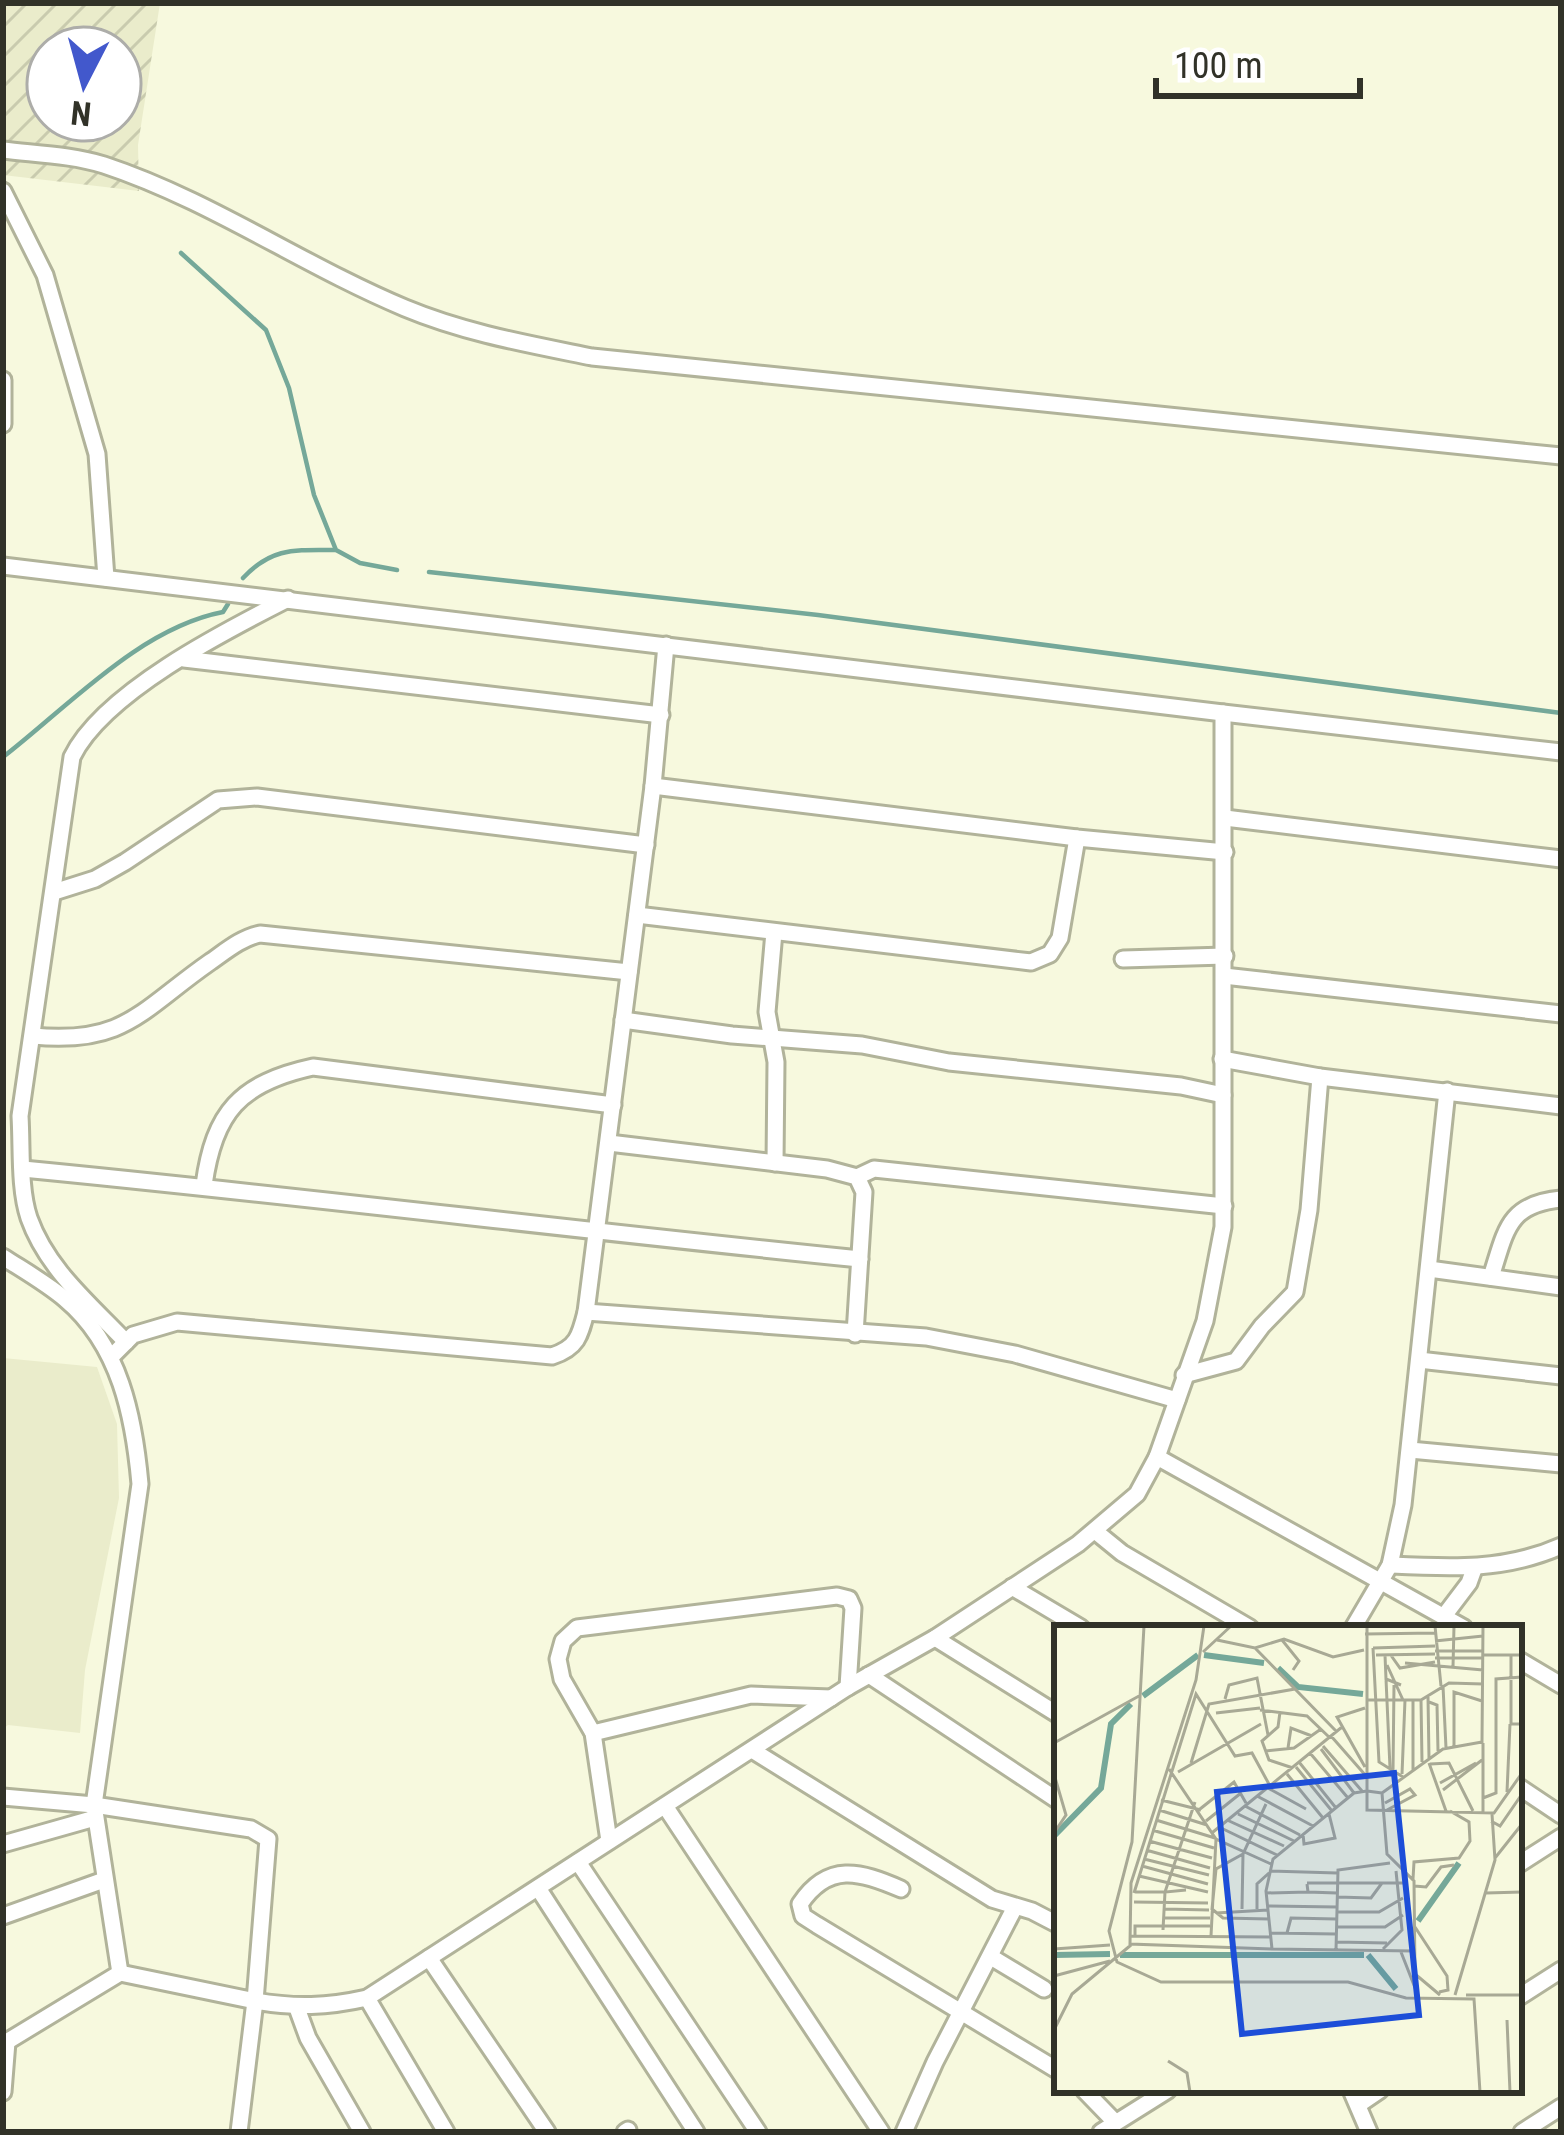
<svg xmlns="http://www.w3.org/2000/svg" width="1564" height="2135" font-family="'Roboto Condensed',sans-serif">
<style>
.built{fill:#eaeccb}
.industrial{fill:url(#industrial-furrows);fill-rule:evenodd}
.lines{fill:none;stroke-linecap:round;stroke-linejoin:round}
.stream{stroke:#75a899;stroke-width:4.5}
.minor-casing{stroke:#b1b39a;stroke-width:21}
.minor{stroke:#fff;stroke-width:15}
.inset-river{fill:none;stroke:#75a899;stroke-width:6}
.inset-road{fill:none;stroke:#a8a995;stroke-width:3}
.view{fill:#1d4ed8;fill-opacity:0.15;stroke:#1d4ed8;stroke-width:6}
.inset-edge{fill:none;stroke:#313228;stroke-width:6}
</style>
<defs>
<pattern id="industrial-furrows" width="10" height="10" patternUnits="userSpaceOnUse" patternTransform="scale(3)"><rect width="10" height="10" fill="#eaeccb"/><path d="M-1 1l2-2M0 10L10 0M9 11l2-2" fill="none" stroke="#c9cbae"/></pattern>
</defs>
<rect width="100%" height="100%" fill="#f7f9de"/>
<polygon class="built" points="3,1358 97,1367 117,1424 119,1498 85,1670 80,1733 8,1725 3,1729"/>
<path class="industrial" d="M3 3H160L138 145 139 191 3 175ZM48 48H120V120H48Z"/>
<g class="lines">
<g class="stream">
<polyline points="181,253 266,330 289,388 314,495 336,550 360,563 397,570"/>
<polyline points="429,572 818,615 1561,713"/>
<path d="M243 578C272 547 295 550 335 550"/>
<path d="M3 757C69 706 140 628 223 612L228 604"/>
</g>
<defs>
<g id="minor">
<path d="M3 150C36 154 72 155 104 165 210 200 302 265 405 308 465 333 528 344 592 357L1561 456"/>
<polyline points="3,191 45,275 97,454 106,578"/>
<polyline points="3,380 3,424"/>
<path d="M3 566 1223 713V1227L1205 1321 1157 1457 1137 1494 1078 1544 935 1638 848 1687 367 1998C327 2007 296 2008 255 2001L239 2132"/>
<polyline points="184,659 661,715"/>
<polyline points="1223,713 1561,752"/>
<polyline points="653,786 1077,838 1225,852"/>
<polyline points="1225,818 1561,859"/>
<polyline points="54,892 95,879 125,862 218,800 257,797 646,845"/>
<polyline points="637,915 1031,962 1050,954 1060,938 1077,838"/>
<polyline points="774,932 767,1012 776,1062 775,1163"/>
<polyline points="1123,959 1225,956"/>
<polyline points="1224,976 1561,1014"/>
<polyline points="623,1020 732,1035 862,1045 949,1062 1181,1086 1223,1095"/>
<path d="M33 1036C125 1045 141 1010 210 962 226 951 241 938 260 934L629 972"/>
<polyline points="1222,1059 1320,1077 1561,1106"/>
<polyline points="609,1143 827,1169 857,1177 864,1192 855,1334"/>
<path d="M23 1169C302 1196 581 1231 860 1259"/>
<polyline points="857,1177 874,1169 1224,1206"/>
<path d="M204 1185C214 1112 240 1083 313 1067L613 1105"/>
<path d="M3 1257C23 1270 46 1283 65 1299 120 1345 134 1417 140 1484L94 1805 120 1973 3 2044"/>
<polyline points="1429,1269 1561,1287"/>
<path d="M1491 1277C1506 1231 1507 1204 1561 1199"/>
<polyline points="586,1312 926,1337 1015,1354 1177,1400"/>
<path d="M126 1342C90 1304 47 1269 29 1218 19 1188 22 1148 20 1116L72 757C103 693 225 631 288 599"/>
<path d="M111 1357 133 1335 177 1322 552 1356C577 1348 580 1336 586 1312L653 786 666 645"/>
<polyline points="1419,1360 1561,1376"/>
<polyline points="1184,1375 1236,1361 1262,1326 1295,1292 1309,1210 1320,1077"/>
<polyline points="1410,1450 1561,1464"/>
<polyline points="1157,1457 1464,1628"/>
<polyline points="1095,1531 1122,1553 1250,1628"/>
<path d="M1390 1565C1450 1568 1505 1571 1561 1546"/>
<polyline points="1012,1587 1081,1628"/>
<polyline points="1444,1616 1469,1583 1474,1569"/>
<polyline points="1353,1628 1390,1565 1403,1505 1447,1091"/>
<polyline points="935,1638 1057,1714"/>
<polyline points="1519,1660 1561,1685"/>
<polyline points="869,1675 1057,1800"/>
<polyline points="593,1733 751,1695 831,1698"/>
<polyline points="752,1750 992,1899 1032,1911 1057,1924"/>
<polyline points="1519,1787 1561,1815"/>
<polyline points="3,1797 94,1805 251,1829 268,1839 255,2001 120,1973"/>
<polyline points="665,1806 881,2132"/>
<polyline points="609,1841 593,1733 562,1679 558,1659 563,1641 577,1628 837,1596 849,1599 853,1608 848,1687"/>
<polyline points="3,1844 95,1818"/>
<polyline points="578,1862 758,2132"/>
<polyline points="1519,1864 1561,1837"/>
<polyline points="538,1888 696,2132"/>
<path d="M901 1889C860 1871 828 1862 800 1904L803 1916 817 1925 1057 2070"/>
<polyline points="3,1916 104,1880"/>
<polyline points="991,1957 1044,1989"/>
<polyline points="429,1958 547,2132"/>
<polyline points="1519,1997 1561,1970"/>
<polyline points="367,1998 446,2132"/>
<polyline points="297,2008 308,2038 362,2132"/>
<polyline points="1084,2090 1115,2122"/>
<polyline points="1351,2090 1369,2132"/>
<polyline points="3,2092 7,2042"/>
<polyline points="1358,2105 1380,2090"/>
<polyline points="625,2132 628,2130"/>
<polyline points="904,2132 935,2062 1015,1907"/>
<polyline points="1101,2132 1168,2090"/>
<polyline points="1522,2132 1561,2107"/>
</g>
</defs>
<use href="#minor" class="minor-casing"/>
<use href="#minor" class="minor"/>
</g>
<g transform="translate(1054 1625)">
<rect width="468" height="468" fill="#f7f9de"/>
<path class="inset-river" d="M150 30 210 38M224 43 244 62 309 69M89 71 144 30M0 211 47 163 57 99 77 79M364 296 405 238M0 330 56 329M66 330H310M314 330 342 364"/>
<path class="inset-road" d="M90 1 78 217 55 306 63 337 107 357H294L352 373 420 374 426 467M150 1 142 55 77 258 76 319 218 324M313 1V166L300 168 219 234 212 266 218 324 360 326M381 1 387 61M311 9 381 8M163 15 201 23 230 14 279 32 310 25M228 15 245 36 239 45M381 16 429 11M201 23 282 106M319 23 325 137 349 152M319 23 381 21M381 26H429M149 27 177 1M336 29 346 43 381 37M322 30 381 29M331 30 332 54 347 60M429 30H468M457 31V99H468M381 33H429M351 38 429 45M333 40 349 75M399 42 400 1M332 54 336 143M389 61 392 123M374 72 375 133M171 74 175 60 203 53 214 110M313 75H367L395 58 429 59M367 75 368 137M359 76V145M375 77 383 80 384 126M206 85 253 91 275 112M226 87 224 102 208 116 215 135 239 143M162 88 206 83M277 111 313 152M0 118 85 71M429 118V187M269 121 308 166M400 122V67L428 76M234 123 237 103 258 111M267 124 300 168M212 126 240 123 267 104M256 128 294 173M245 137 282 183M137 138 155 79 241 64M375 138 392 186M376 139 395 138 419 186M242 142 278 186M311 142 283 92 311 83M115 144 162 214 217 239M339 146 340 60M124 147 207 99M0 149 12 190 0 208M233 149 269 193M348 149 351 75M386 158 422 138M214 163 252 184M389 165 428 135M453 167 456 99M328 168 313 166V185L440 188 468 148M203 171 259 201M429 173 442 168V54L468 52M107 175 147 185M331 178 356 164 361 170 333 185M191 181 246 210M146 184 180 157 192 178M105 185 153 200M184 189 240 216M102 195 161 213M173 195 230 221M152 196 187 168M437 196 446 201 468 169M165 202 223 230M98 205 160 223M159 207 288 102M249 209 250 219 281 213 275 189M95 216 158 233M92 225 156 243M189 229 162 244 158 284 169 293 215 294M441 233 468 199M90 234 155 250M88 241 154 259M215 246 283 248M85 251 154 267M359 254 360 237 405 233 416 216 415 197 396 186M253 258H349M253 259 254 267 283 268M360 261 372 262 387 242 400 240M80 267H111L141 177M80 268 142 69 181 131 198 128 216 161M212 268 254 267M432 268 468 267M283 272 317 273 328 258M80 277 154 278M214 281 283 282M110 284 155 285M188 284 189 229 212 179M203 284V259L215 248M283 287H325L349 273M162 288 214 285M109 293H156M282 302H331L349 290M361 302 393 351 394 365 385 367M109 305 111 267 132 265M216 308 282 309M233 308 237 293 282 294M76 311 217 312M81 311V301H156M157 311 162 214M282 317 333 318M0 324 56 320M329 324 348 305 342 246M282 325 284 245 336 238M347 327 365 373M0 351 56 336M386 370 361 349 360 256 333 229 328 168 389 124 428 117 429 1M401 370 441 235 438 189M412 370H468M453 395 456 467M0 405 18 369 77 320M114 436 133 448 136 467"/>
<path class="view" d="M340 148 365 390 188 409 163 167Z"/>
<rect width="468" height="468" class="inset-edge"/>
</g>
<rect width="1564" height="2135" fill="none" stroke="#313228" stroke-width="12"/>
<g transform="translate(84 84) rotate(186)"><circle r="57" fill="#ffffff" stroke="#adada9" stroke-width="3"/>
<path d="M0-9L21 45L0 30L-21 45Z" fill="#4258cc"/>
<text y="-18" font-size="33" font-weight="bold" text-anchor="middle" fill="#313228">N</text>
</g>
<path d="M1156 78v18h204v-18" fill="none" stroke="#313228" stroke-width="6"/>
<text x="1174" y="78" font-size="36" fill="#313228" stroke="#ffffff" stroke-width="9" paint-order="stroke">100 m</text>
</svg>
